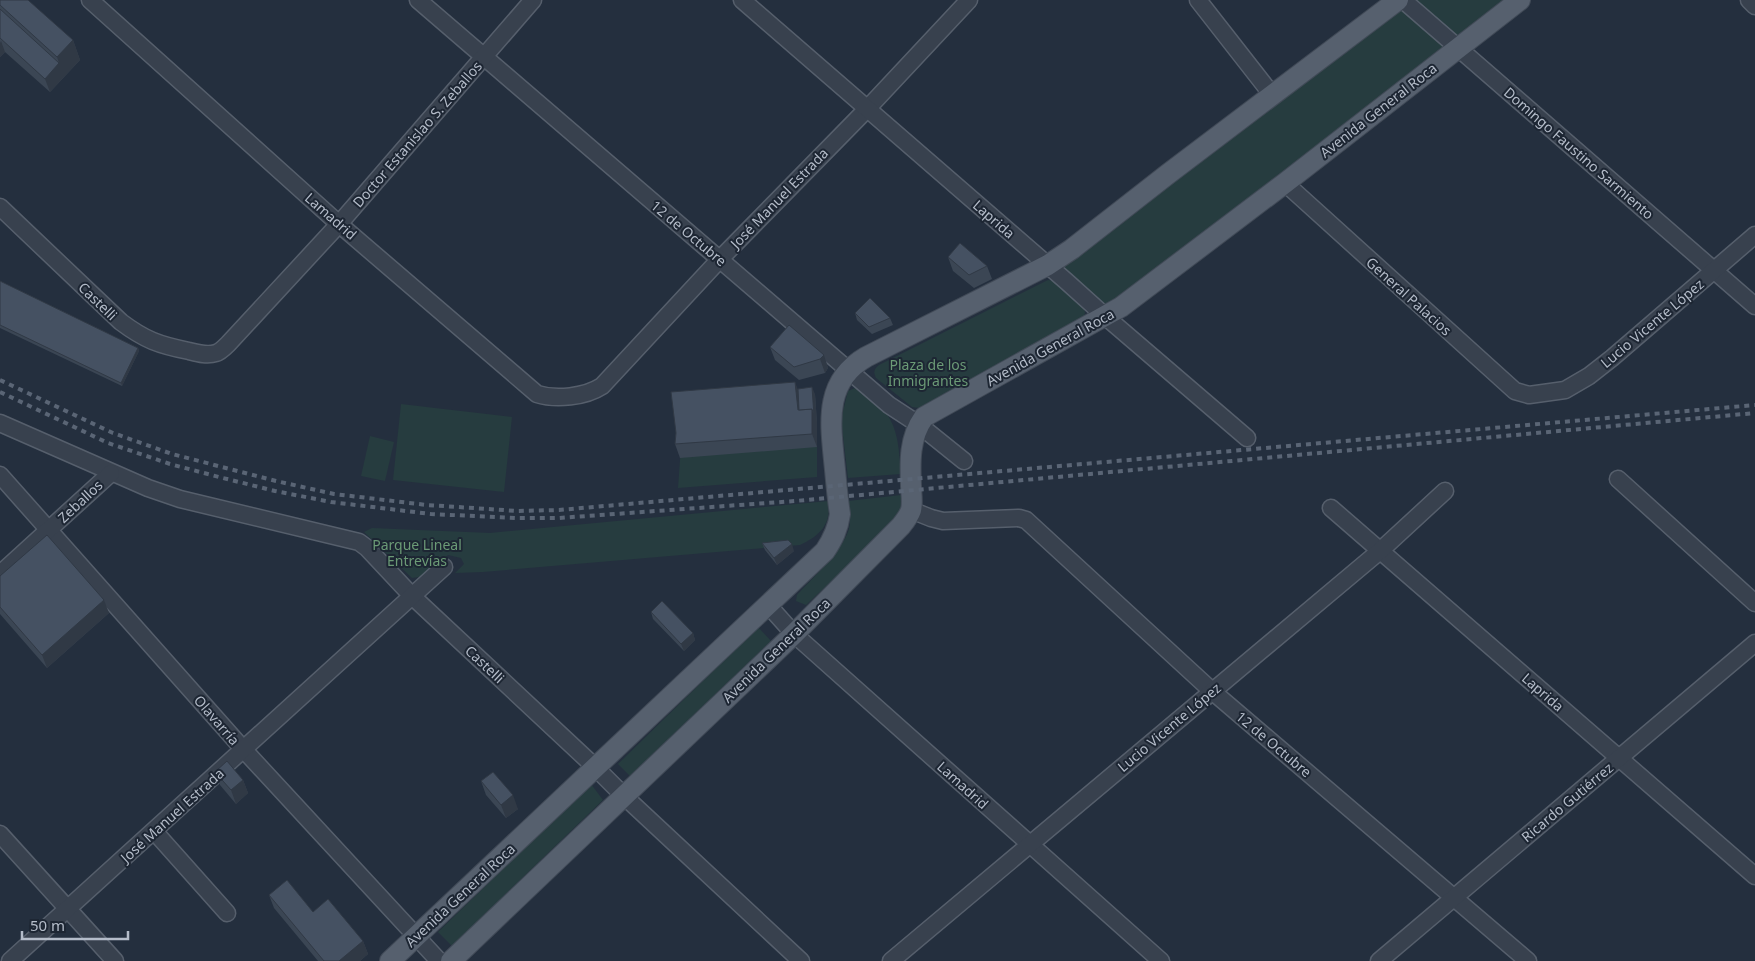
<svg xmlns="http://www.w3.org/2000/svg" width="1755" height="961" font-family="'Noto Sans',sans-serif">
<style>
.green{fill:#263c3f}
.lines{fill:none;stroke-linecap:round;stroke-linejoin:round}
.minor-casing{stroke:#565f6c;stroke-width:19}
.major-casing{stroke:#414a57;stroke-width:22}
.minor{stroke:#38414e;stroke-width:16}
.major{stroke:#56606e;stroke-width:20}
.rail{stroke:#5a6575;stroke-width:4;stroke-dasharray:5 5;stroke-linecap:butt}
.wall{fill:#3b4654}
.shaded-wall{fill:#303945}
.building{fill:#455162;stroke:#303945}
.labels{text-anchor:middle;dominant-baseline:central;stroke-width:4;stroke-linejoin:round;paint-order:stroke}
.street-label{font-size:14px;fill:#b4bcc9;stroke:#1d2633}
.park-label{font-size:14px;fill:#6b9a76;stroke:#1d2633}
</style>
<rect width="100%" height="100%" fill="#242f3e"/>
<g class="green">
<polygon points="1398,0 1516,0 1106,317 1048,265"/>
<path d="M1048 280 1053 281 1083 307 1085 312 1084 319 925 407 919 408 912 407 876 378C873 372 874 369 879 365Z"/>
<path d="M855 388C865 396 879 403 886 413 899 430 899 453 901 474L848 478 841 419 848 391Z"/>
<polygon points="401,404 512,417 504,492 393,480"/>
<polygon points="817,423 817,477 678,488 681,446"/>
<polygon points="370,436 394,442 385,481 361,476"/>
<path d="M901 495 904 506 899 518 806 605 796 601 797 595C814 576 838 556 848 532 852 522 849 510 848 501Z"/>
<path d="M828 501C832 525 819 536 800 545L483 572 455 573 464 564 461 558 448 555 426 576 412 578 364 532 372 528 490 533Z"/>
<polygon points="758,627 771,641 630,776 618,764"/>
<polygon points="591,784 603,800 452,946 438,932"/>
</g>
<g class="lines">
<defs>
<g id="minor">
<path d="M90 0 339 224 537 394C556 400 585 397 602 386L720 259 867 109 969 0"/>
<polyline points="418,0 889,405 918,424 964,461"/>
<polyline points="742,0 1066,281 1106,317 1247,438"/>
<polyline points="1198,0 1273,96"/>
<polyline points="1403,0 1755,306"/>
<polyline points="1749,0 1755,6"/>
<polyline points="1285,183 1515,391 1529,395 1565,390 1589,376 1612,358 1755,235"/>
<path d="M0 207 121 322C145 340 159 345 189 351 197 353 207 356 216 353 220 352 225 347 228 344L339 224 533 0"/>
<polyline points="0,423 148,488 180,499 359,542 367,548 412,596 595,767 624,796 801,961"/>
<polyline points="0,475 244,750 439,961"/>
<polyline points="1618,479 1755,603"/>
<polyline points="1331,508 1755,876"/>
<polyline points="911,510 931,518 943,521 1019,518 1026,520 1212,691 1528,961"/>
<polyline points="0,574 111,473"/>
<polyline points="769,606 794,634 1161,961"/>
<polyline points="154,831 227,913"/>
<polyline points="0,834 115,961"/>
<polyline points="10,961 444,567"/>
<polyline points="891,961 1381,550 1445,491"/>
<polyline points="1379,961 1755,643"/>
</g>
<g id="major">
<path d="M390 961 825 551C833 539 838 529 840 514 837 496 836 478 834 460 830 420 825 381 866 357L1048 265 1072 249 1168 174 1398 0"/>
<path d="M451 961 794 634 901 526C905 521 909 516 911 510 913 502 911 493 911 486 910 462 909 438 924 417L1121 307 1285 183 1520 0"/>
</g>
</defs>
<use href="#minor" class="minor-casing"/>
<use href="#major" class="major-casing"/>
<use href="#minor" class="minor"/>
<use href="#major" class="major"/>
<g class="rail">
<polyline points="0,380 113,433 172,454 276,481 334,494 427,505 518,511 559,510 1755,405"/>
<polyline points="0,392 108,443 170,464 219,477 275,491 331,502 431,514 516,518 559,518 795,501 1755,413"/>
</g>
</g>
<g class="wall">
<polygon points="0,0 73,40 80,60 50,92 5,52 0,57"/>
<polygon points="948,257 987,266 992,279 974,288 953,271"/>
<polygon points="0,281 138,348 139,351 122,386 0,328"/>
<polygon points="855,313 890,318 893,325 872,334 857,320"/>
<polygon points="770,347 824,355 828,368 825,373 799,380 775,360"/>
<polygon points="798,389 815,394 817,423 817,447 680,458 675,444 676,433"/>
<polygon points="762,543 794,551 777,565 765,550"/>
<polygon points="0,576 109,613 47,668 0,614"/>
<polygon points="651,612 693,633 695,640 684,651 653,619"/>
<polygon points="215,772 243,780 248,793 236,804 220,785"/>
<polygon points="481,781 518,809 506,818 486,795"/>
<polygon points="269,895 313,912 363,941 368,954 360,961 318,961 274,908"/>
</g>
<g class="shaded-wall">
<polygon points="73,40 80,60 50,92 45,79 59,63 57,57"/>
<polygon points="1,41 5,52 0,57 0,43"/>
<polygon points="138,348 139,351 122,386 121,383"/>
<polygon points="824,355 828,368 825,373 820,359"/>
<polygon points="795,382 800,395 802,424 798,410"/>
<polygon points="812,387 815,394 817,423 817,447 812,434"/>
<polygon points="792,544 794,551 777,565 774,558"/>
<polygon points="104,600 109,613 47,668 42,655"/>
<polygon points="693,633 695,640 684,651 681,644"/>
<polygon points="243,780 248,793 236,804 231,790"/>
<polygon points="513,795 518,809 506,818 501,805"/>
<polygon points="363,941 368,954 360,961 339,961"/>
</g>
<g class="building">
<polygon points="0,0 28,0 73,40 57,57 0,5"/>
<polygon points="0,9 59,63 45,79 0,38"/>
<polygon points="960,243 987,266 969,275 948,257"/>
<polygon points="0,281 138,348 121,383 0,325"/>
<polygon points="870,298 890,318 869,327 855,313"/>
<polygon points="789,325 824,355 820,359 794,367 770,347"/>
<polygon points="795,382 798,410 812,409 812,434 675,444 676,433 671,392"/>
<polygon points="812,387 814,416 812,409 799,410 798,389"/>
<polygon points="47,535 104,600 42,655 0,607 0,576"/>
<polygon points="788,540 792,544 774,558 762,543"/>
<polygon points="662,601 693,633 681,644 651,612"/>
<polygon points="227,761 243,780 231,790 215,772"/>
<polygon points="493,772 513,795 501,805 481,781"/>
<polygon points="287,880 313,912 328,899 363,941 339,961 324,961 269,895"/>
</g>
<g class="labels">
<g class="street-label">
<text transform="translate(1378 110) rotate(-38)">Avenida General Roca</text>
<text transform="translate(417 134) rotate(-49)">Doctor Estanislao S. Zeballos</text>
<text transform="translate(1579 153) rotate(41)">Domingo Faustino Sarmiento</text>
<text transform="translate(779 198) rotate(-46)">José Manuel Estrada</text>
<text transform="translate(331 216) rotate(41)">Lamadrid</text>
<text transform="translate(994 219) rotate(41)">Laprida</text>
<text transform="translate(689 233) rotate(40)">12 de Octubre</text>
<text transform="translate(1409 296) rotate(42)">General Palacios</text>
<text transform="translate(98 301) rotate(44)">Castelli</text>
<text transform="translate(1652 323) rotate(-40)">Lucio Vicente López</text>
<text transform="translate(1050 347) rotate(-29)">Avenida General Roca</text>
<text transform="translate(80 501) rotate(-43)">Zeballos</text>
<text transform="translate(776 650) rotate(-44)">Avenida General Roca</text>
<text transform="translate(485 664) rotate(43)">Castelli</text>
<text transform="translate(1543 692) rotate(41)">Laprida</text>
<text transform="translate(217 720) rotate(49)">Olavarría</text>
<text transform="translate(1169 727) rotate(-40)">Lucio Vicente López</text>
<text transform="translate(1274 744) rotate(40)">12 de Octubre</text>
<text transform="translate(963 785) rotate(42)">Lamadrid</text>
<text transform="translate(1567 802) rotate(-40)">Ricardo Gutiérrez</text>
<text transform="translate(172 815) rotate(-42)">José Manuel Estrada</text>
<text transform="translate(460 895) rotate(-43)">Avenida General Roca</text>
</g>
<g class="park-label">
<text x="928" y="364">Plaza de los<tspan x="928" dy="16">Inmigrantes</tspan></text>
<text x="417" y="544">Parque Lineal<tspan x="417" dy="16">Entrevías</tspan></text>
</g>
</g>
<path d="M22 931v8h106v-8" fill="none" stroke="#b4bcc9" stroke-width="2.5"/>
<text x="30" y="931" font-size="15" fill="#b4bcc9" stroke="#1d2633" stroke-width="4" paint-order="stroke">50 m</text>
</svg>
